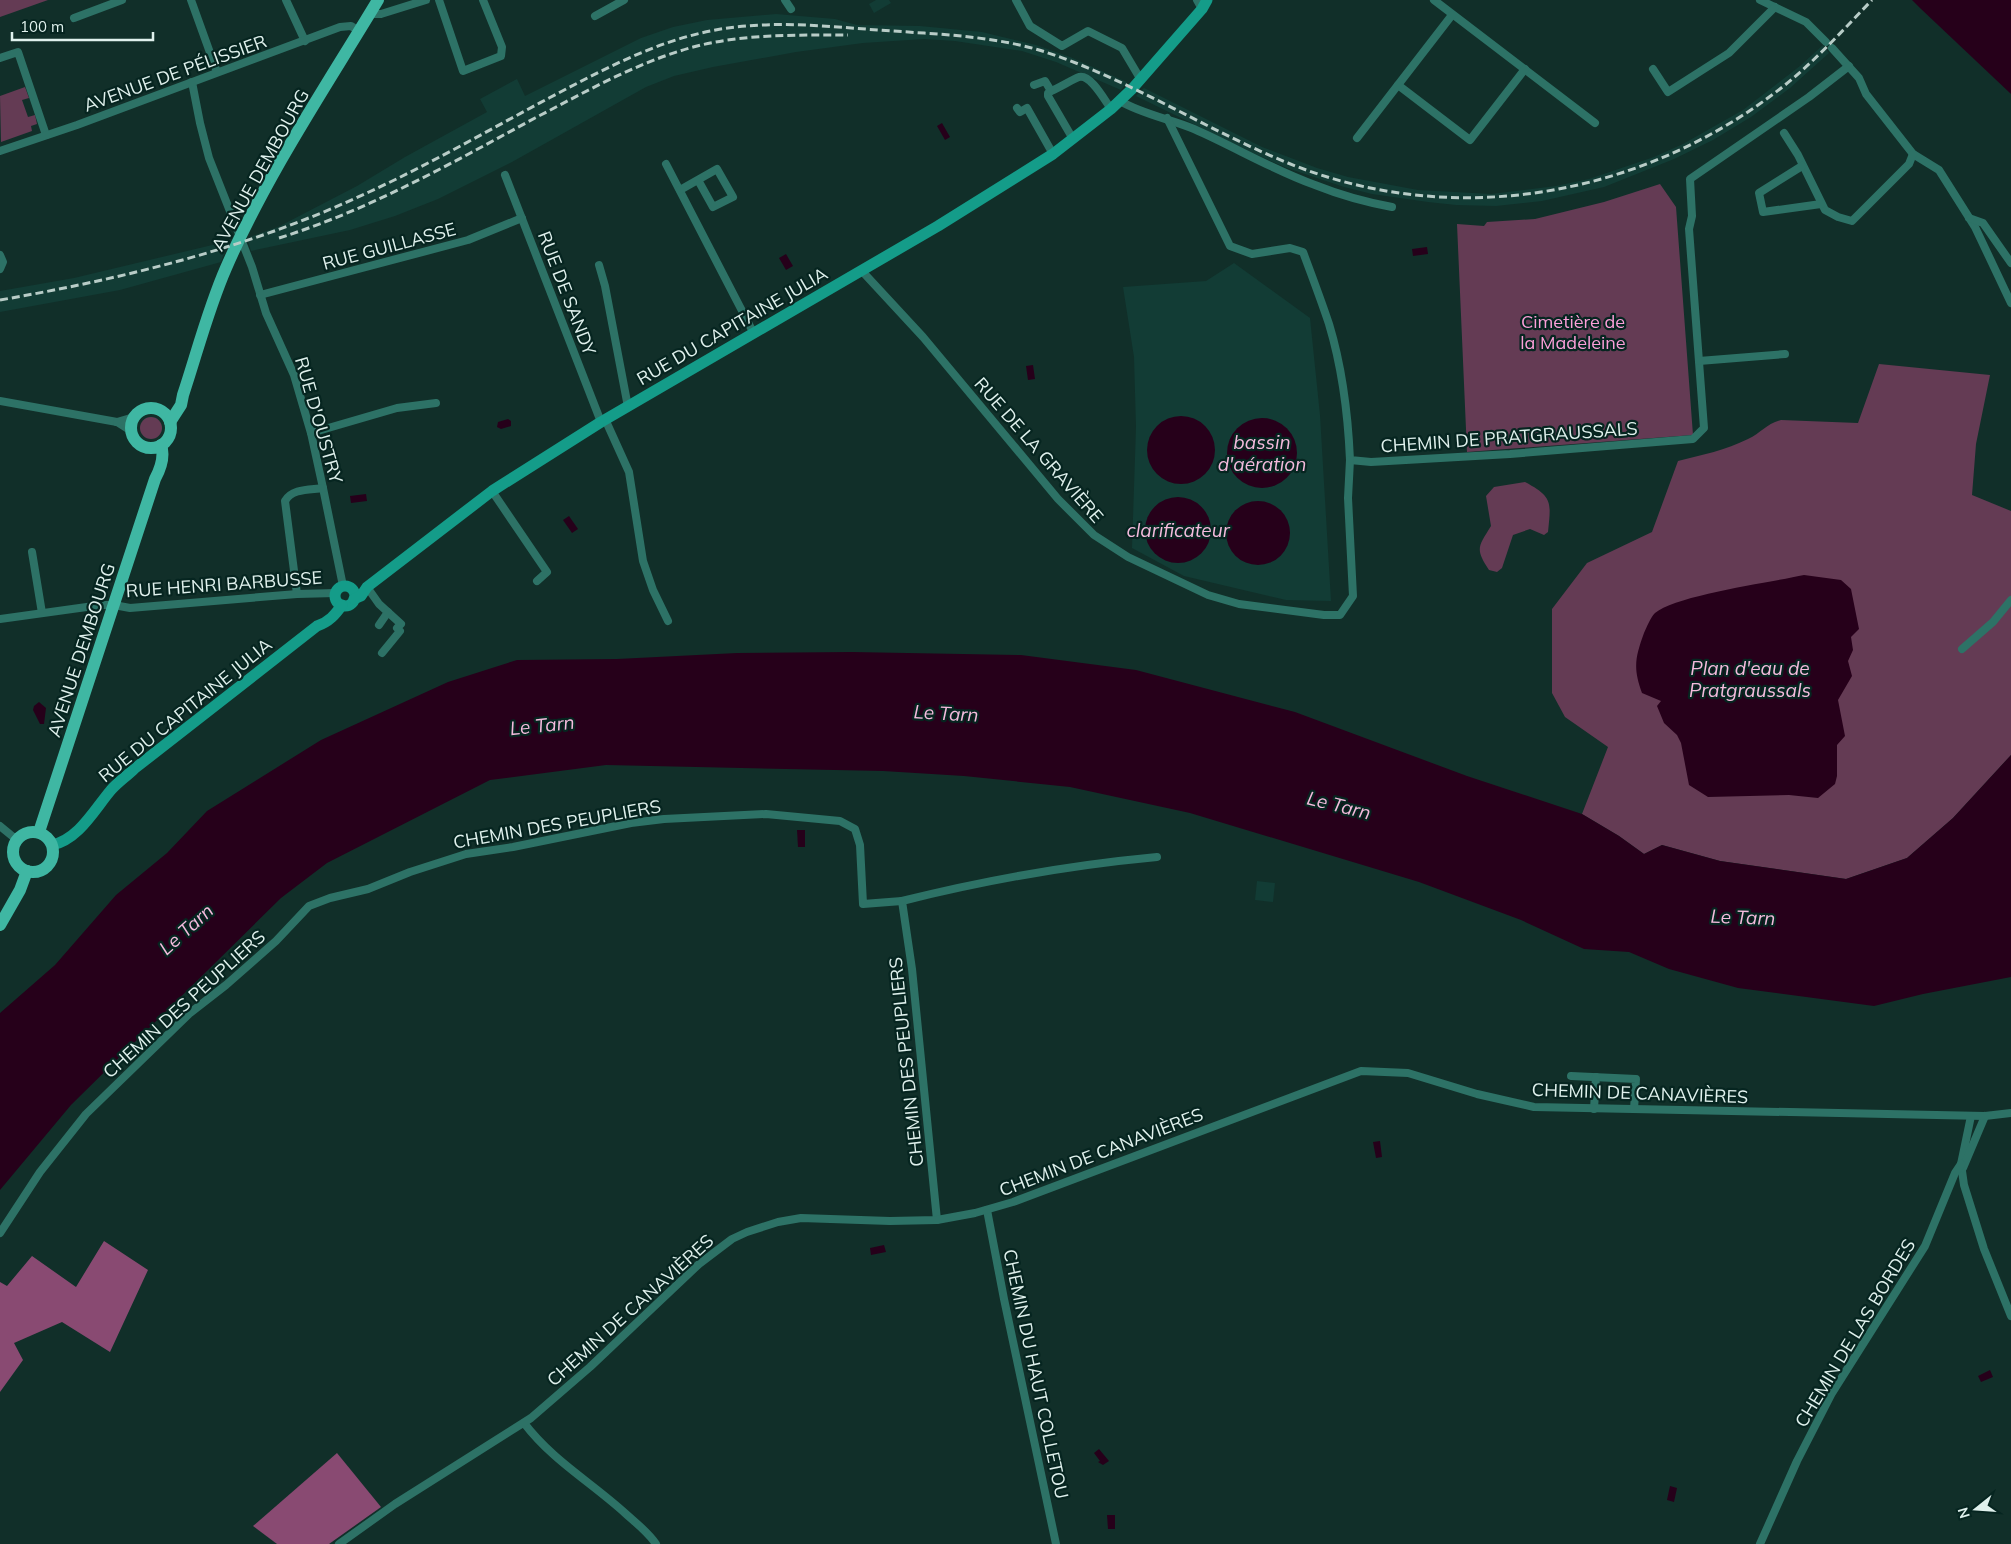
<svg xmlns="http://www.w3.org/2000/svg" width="2011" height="1544" font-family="Mulish,sans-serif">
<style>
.built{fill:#123c35}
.green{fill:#643b54}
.forest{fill:#894a72}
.water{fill:#26001a}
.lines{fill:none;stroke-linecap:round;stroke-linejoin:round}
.street{stroke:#2d7266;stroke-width:8}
.secondary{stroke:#149c89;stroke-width:11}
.primary{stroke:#3fb7a3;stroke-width:12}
.rail{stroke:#b8ccc7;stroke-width:3;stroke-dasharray:8 4;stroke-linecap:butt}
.labels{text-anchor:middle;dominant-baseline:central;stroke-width:4.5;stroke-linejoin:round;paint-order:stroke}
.street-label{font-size:18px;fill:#e0f1ed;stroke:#062520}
.park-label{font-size:18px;fill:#fc9fd9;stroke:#062520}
.water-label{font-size:19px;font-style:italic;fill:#f4bbdd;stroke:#062520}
</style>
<rect width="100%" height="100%" fill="#112f29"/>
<g class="built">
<polygon points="876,0 889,0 891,3 874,13 869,4"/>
<polygon points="776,14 835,19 857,25 920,26 982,32 1036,45 1070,57 1127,82 1121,90 1056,62 1022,51 955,41 924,39 863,43 796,52 713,67 674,76 646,87 512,162 438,199 395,216 350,230 251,251 247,238 278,227 357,186 405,157 487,112 480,99 517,79 525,96 641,38 673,27 707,20"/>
<polygon points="1823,45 1829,53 1790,88 1751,117 1713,140 1674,159 1604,187 1542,201 1496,206 1456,205 1428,202 1372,194 1344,187 1287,168 1257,155 1136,96 1144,88 1262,147 1317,168 1348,177 1418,190 1491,194 1556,186 1589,179 1654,157 1683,144 1743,110 1800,66"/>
<polygon points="229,241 221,262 120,290 0,312 0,291 74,278"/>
<polygon points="1234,263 1310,318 1320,415 1331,601 1286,600 1184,576 1132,548 1136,427 1134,357 1123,287 1206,281"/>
<polygon points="1257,881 1275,883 1273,902 1255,900"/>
</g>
<g class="green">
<polygon points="0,0 48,0 0,17"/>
<polygon points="25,87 29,98 22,100 28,117 35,115 37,124 31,126 32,131 1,142 0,96"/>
<polygon points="1660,184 1676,207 1693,435 1467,452 1457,224 1484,226 1487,222 1535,219 1604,202"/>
<path d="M1879 364 1990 375 1976 444 1972 495 2011 511V755L1953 818 1907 858 1846 879 1720 861 1662 845 1644 854 1619 836 1582 814 1608 747 1565 717 1552 693V609L1587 563 1652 532 1678 461C1702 455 1726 450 1748 439 1761 433 1766 424 1781 420L1858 423Z"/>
<circle cx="151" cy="428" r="11"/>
<path d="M1525 482C1553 497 1551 502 1548 532L1544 535 1530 529 1513 535 1502 568 1497 572 1489 570C1475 549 1478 547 1491 526L1486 496 1494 487Z"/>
</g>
<g class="forest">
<polygon points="104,1241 148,1270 110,1352 62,1322 14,1343 23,1360 0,1392 0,1282 7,1286 32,1256 76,1287"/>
<polygon points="337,1453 381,1507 329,1544 277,1544 253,1526"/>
</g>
<g class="water">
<polygon points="1912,0 2011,0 2011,94 1920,8"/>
<polygon points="942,123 950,137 945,140 937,126"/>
<polygon points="1427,247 1428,254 1413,256 1412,249"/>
<polygon points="786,254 793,266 786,270 779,258"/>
<polygon points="1033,365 1035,379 1028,380 1026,366"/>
<circle cx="1181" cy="450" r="34"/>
<circle cx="1262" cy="453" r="35"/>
<polygon points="508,419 511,421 511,426 501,429 497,427 498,422"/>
<polygon points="366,494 367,501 351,503 350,496"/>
<circle cx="1178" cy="530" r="33"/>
<circle cx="1258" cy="533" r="32"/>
<polygon points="569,516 578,529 572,533 563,520"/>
<path d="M1804 575 1841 580 1851 589 1859 629 1851 637 1853 650 1848 661 1852 676 1838 700 1845 736 1837 745V776L1835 784 1818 798 1789 795 1708 797 1689 785 1681 743 1677 735 1664 723 1657 706 1661 701 1642 693C1633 668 1635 658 1644 633 1647 627 1650 618 1655 613 1676 595 1773 582 1804 575Z"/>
<polygon points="852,652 1021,655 1136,670 1295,712 1467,776 1582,814 1619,836 1644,854 1662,845 1720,861 1846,879 1907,858 1953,818 2011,755 2011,977 1923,994 1874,1006 1738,988 1669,969 1629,952 1584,949 1521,920 1419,882 1190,813 1070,787 964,776 883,771 606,765 490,780 327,863 281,898 71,1105 0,1190 0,1013 55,965 116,895 167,853 207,811 321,740 448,682 517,660 617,659 737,653"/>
<polygon points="39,702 46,708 44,724 40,724 33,710 34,706"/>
<polygon points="797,830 805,830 805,847 798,847"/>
<polygon points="1380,1141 1382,1157 1376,1158 1373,1142"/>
<polygon points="884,1245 886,1252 871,1255 870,1248"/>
<polygon points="1990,1370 1993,1377 1981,1382 1978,1376"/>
<polygon points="1099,1449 1109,1461 1103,1465 1098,1462 1100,1461 1094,1453"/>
<polygon points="1670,1486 1677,1488 1674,1502 1667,1500"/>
<polygon points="1107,1515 1115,1515 1115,1529 1108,1529"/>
</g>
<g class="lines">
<g class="street">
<polyline points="191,0 217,72"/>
<polyline points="286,0 305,41"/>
<polyline points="439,0 463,71 501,56 502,47 483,0"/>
<polyline points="785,0 791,9"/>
<polyline points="1016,0 1030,26 1062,46 1088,31 1122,48 1141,80"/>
<polyline points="1197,0 1202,9"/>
<polyline points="1434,0 1595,123"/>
<polyline points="1760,0 1806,22 1826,42"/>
<polyline points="370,14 381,14 426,0"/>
<polyline points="595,16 624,0"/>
<polyline points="74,18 122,0"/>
<polyline points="1832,48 1859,78 1866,94 1913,154 1939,170 1975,227 2011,303"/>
<polyline points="0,58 18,52 46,135"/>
<polyline points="1653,69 1668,92 1729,53 1775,7"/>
<polyline points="192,82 200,123 209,158 252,267 266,313 294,375 311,433 323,488 343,586"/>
<polyline points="1034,85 1045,81 1051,91 1048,93 1048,96 1073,139"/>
<polyline points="1398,85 1470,140 1525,69"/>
<path d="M1051 91C1059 88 1073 79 1079 77 1091 74 1105 101 1111 109"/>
<path d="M1120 101C1142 114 1170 119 1194 129 1235 147 1273 170 1315 185 1340 195 1365 202 1392 207"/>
<polyline points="1017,108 1020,112 1027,108 1053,154"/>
<path d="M1167 118 1230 246 1252 254 1290 248 1303 252C1312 276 1321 300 1329 324 1342 367 1348 414 1350 460L1371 462 1510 454 1693 439 1704 428 1689 229 1692 216 1690 179 1809 97 1849 66"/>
<polyline points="1784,133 1798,155 1825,210 1838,217 1852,221 1909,164 1913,154"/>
<polyline points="1357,138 1452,15"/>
<polyline points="0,151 77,125 340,27 351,26 359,31"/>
<polyline points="666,164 753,332"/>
<polyline points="1802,166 1759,193 1763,212 1821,204"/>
<polyline points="505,175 601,422"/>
<polyline points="680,190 717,169 733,197 713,207 698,180"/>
<polyline points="1969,218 1983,223 2011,263"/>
<polyline points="0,255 3,262 0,269"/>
<polyline points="599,265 605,286 628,407"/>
<polyline points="861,270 923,337 1058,499 1094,535 1128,557 1208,595 1239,604 1324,615 1340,615 1353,596 1348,498 1350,460"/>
<polyline points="260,295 468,240 522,218"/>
<polyline points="1699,361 1785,354"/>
<polyline points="0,401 117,422 131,431"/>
<polyline points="605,419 629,472 643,561 653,590 668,621"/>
<polyline points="117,422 134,417"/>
<polyline points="311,433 397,408 436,403"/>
<polyline points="492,491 547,572 537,581"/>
<polyline points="32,552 42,613"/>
<polyline points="367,587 379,604 401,624 397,628 400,631 382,653"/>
<path d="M297 594 285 501C292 488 311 490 323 488"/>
<polyline points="0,619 101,605 114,605 130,608 297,594 336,593"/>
<polyline points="379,625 388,612"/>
<polyline points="1962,649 1993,622 2011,600"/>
<polyline points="0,826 17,840"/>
<polyline points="1571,1076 1636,1079 1634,1109"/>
<polyline points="1594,1109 1596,1077"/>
<polyline points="1971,1116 1961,1164 1964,1185 1984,1249 2011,1316"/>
<polyline points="1963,1168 1985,1116"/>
<polyline points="987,1210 1004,1299 1056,1544"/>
<path d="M937 1220 912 969 902 901C986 880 1071 865 1157 857"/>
<polyline points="0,1233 40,1172 86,1114 190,1013 226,985 276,941 309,906 330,898 368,889 410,872 466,854 513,847 631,823 664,819 766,814 840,821 855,829 860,845 863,904 902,901"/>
<path d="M524 1423C553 1461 591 1482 626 1514 636 1523 648 1532 656 1544"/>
<polyline points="339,1544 395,1504 531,1418 590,1367 699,1264 732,1239 747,1232 778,1222 801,1218 890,1221 937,1220 975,1213 1013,1202 1361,1071 1408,1073 1477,1094 1534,1107 1985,1116 2011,1113"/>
<polyline points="1760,1544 1797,1461 1832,1393 1925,1246 1955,1173 1961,1164"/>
</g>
<g class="secondary">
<circle cx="345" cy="596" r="10"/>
<polyline points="354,599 361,596 367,587 492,491 601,422 938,226 1053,154 1111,109 1132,89 1202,9 1207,0"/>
<path d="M52 845C79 839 94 810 111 790 118 782 127 776 134 769L317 626C329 622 335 615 342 605"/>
</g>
<g class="primary">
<circle cx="151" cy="428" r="20"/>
<path d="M170 422 181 405 183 395C197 353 208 309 226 268 267 174 325 88 378 0"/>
<circle cx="33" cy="852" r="20"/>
<path d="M39 832 155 479C161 468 165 457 161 445"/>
<polyline points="0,925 20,890 27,871"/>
</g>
<g class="rail">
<path d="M279 238C369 210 452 163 535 118 589 90 641 60 701 45 749 34 798 35 848 35"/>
<path d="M0 300C127 278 252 247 369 192 430 164 489 130 549 98 612 65 674 31 747 26 791 22 835 27 878 30 932 34 987 35 1039 50 1126 77 1204 129 1288 163 1455 231 1645 196 1785 85 1817 59 1844 29 1872 0"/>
</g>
</g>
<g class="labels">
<g class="street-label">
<text transform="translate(175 73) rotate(-20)">AVENUE DE PÉLISSIER</text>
<text transform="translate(260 170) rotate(-61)">AVENUE DEMBOURG</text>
<text transform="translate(389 246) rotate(-15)">RUE GUILLASSE</text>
<text transform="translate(567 293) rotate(69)">RUE DE SANDY</text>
<text transform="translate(732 326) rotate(-30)">RUE DU CAPITAINE JULIA</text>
<text transform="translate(319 420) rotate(74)">RUE D'OUSTRY</text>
<text transform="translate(1509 437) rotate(-4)">CHEMIN DE PRATGRAUSSALS</text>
<text transform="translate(1039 450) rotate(49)">RUE DE LA GRAVIÈRE</text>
<text transform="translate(224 584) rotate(-4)">RUE HENRI BARBUSSE</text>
<text transform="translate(81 650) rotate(-72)">AVENUE DEMBOURG</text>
<text transform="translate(185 710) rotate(-39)">RUE DU CAPITAINE JULIA</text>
<text transform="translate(557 824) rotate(-10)">CHEMIN DES PEUPLIERS</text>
<text transform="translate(184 1004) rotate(-42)">CHEMIN DES PEUPLIERS</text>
<text transform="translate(906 1062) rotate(-96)">CHEMIN DES PEUPLIERS</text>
<text transform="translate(1640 1093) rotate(2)">CHEMIN DE CANAVIÈRES</text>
<text transform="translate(1101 1152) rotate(-21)">CHEMIN DE CANAVIÈRES</text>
<text transform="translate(630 1310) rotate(-42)">CHEMIN DE CANAVIÈRES</text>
<text transform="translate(1855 1333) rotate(-59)">CHEMIN DE LAS BORDES</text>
<text transform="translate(1036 1374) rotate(78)">CHEMIN DU HAUT COLLETOU</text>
</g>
<g class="park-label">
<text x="1573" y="321">Cimetière de<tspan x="1573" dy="21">la Madeleine</tspan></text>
</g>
<g class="water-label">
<text x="1262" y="442">bassin<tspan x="1262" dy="22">d'aération</tspan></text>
<text x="1178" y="530">clarificateur</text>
<text x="1750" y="668">Plan d'eau de<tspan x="1750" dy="22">Pratgraussals</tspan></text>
<text transform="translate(946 713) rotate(3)">Le Tarn</text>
<text transform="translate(542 725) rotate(-6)">Le Tarn</text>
<text transform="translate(1339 805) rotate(14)">Le Tarn</text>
<text transform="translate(1743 917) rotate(2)">Le Tarn</text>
<text transform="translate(186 929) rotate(-42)">Le Tarn</text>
</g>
</g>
<g transform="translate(1976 1509) rotate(253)" stroke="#062520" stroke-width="4" paint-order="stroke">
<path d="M0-4L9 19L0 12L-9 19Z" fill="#e0f1ed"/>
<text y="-8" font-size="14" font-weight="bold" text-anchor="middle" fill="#e0f1ed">N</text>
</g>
<path d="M12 32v8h141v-8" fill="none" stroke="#e0f1ed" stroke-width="2.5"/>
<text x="20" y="32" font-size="15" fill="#e0f1ed" stroke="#062520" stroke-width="4" paint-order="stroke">100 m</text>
</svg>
